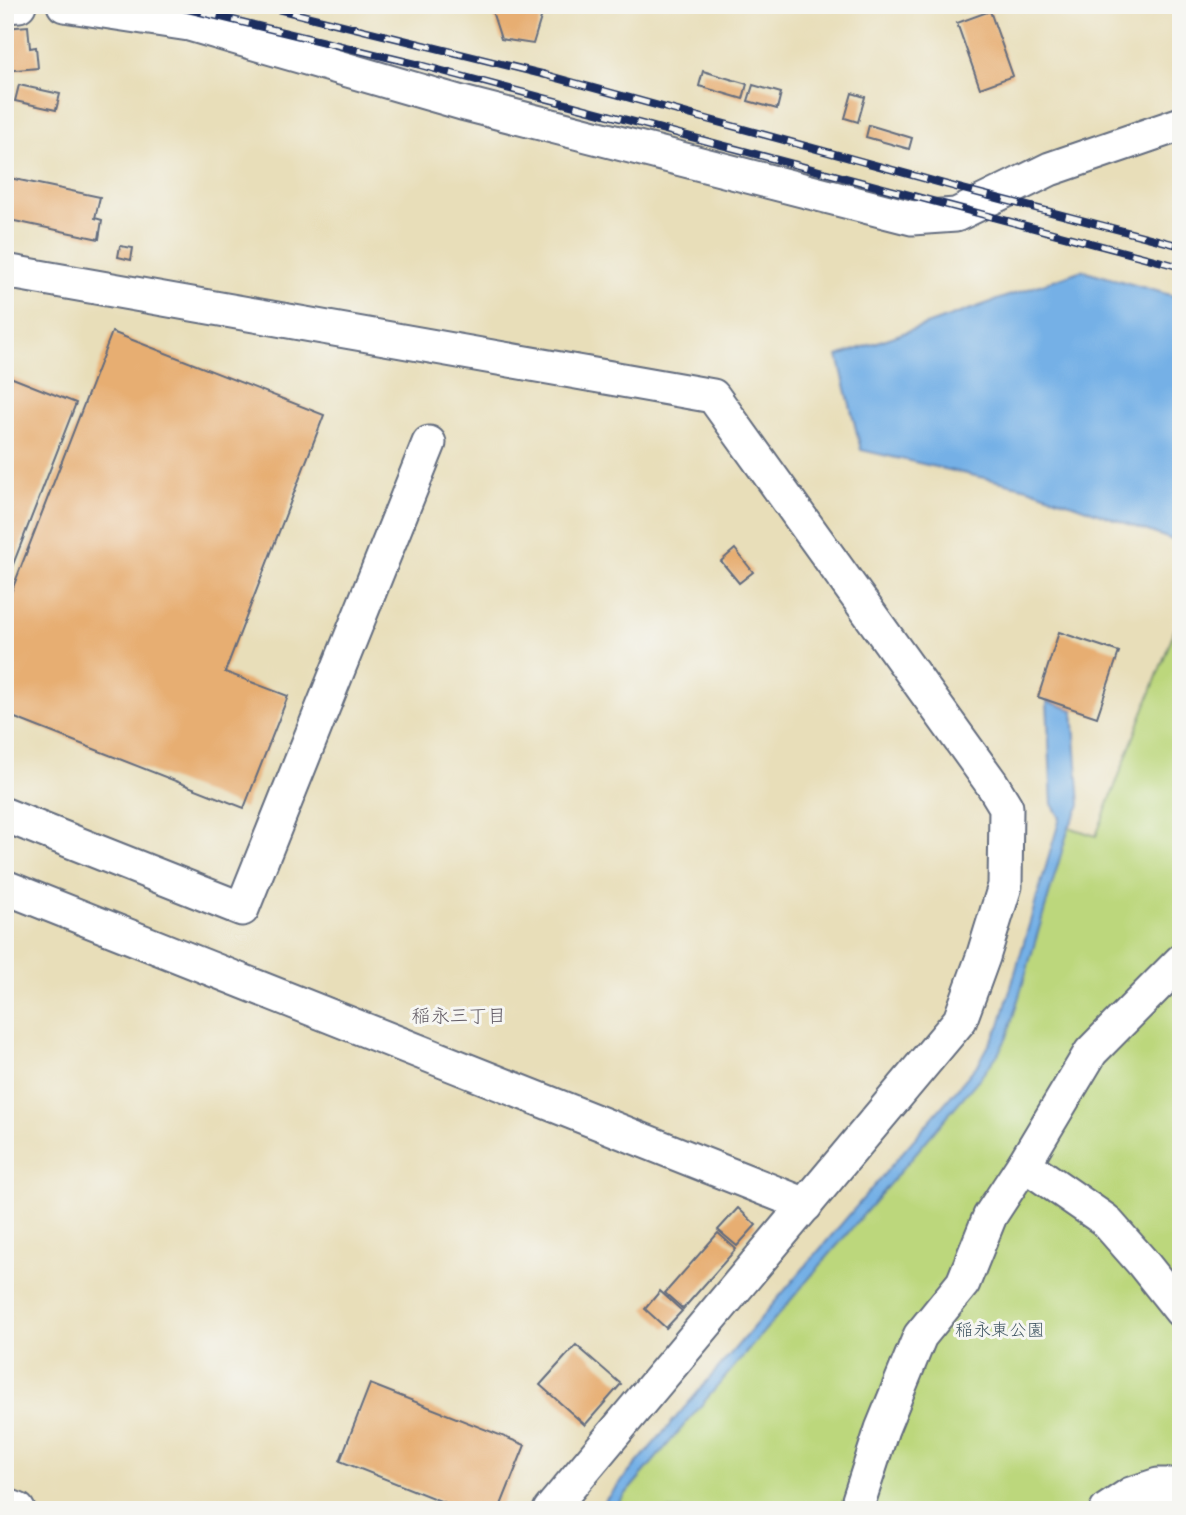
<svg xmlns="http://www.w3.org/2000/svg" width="1186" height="1515" font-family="'Shantell Sans','Klee One',sans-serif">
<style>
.green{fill:#bcd77c;stroke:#6c836d;stroke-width:2}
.water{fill:#75b0e6;stroke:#4870a2;stroke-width:2}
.building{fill:#e7ae72}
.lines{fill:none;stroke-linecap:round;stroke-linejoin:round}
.minor-casing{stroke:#636c7e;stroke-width:37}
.minor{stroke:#fff;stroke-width:33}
.rail-casing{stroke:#1b2f5e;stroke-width:8}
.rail{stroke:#f6f6f2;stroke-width:5;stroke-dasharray:16;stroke-linecap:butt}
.labels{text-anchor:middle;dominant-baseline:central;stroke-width:6;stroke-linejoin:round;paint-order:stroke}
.park-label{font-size:18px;fill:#435966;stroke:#f6f6f2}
.neighbourhood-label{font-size:19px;fill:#625b65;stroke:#f6f6f2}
</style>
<rect width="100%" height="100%" fill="#f6f6f2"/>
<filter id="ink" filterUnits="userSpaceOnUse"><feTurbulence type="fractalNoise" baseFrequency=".0143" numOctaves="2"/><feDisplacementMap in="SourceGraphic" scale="14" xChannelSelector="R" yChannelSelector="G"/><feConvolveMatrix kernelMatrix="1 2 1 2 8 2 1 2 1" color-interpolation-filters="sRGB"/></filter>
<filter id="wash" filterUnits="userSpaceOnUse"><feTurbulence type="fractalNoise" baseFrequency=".00686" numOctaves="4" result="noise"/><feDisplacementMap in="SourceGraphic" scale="28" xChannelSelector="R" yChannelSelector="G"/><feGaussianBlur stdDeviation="1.57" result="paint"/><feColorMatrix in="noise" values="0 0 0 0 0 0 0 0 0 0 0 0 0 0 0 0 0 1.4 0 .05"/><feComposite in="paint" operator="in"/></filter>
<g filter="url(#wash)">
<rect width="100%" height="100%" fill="#e8deb9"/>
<polygon class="green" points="1181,613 1181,1510 612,1510 983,1074 998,1054 1007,1037 1069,827 1096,836"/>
<g class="water">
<polygon points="1082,270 1181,298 1181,543 1028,488 861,450 838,356"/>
<polygon points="1047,701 1073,710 1080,805 1069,827 1007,1037 998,1054 983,1074 612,1510 597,1510 979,1063 1000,1025 1060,818 1052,804"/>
</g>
<g id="blocks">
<g class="building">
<polygon points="490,5 542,5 543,11 533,44 501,39"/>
<polygon points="990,11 1013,76 980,88 957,23"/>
<polygon points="28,26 30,48 36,47 38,68 5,71 5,28"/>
<polygon points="703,71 747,84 743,99 699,86"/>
<polygon points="19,85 60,94 56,110 15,101"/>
<polygon points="753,85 781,93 777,109 748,101"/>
<polygon points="852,93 865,97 858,122 845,118"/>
<polygon points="869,125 912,138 909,149 866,137"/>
<polygon points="5,177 100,197 95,218 102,220 99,239 5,219"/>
<polygon points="120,246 133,248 131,260 118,257"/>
<polygon points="112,332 324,415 225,672 288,696 244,808 5,714 5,608"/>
<polygon points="5,375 76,403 5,585"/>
<polygon points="735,549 753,572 739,583 721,561"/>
<polygon points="1059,632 1119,652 1097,717 1038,697"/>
<polygon points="738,1208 756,1225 737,1246 718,1230"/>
<polygon points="718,1233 736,1249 683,1309 665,1293"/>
<polygon points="660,1291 682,1311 666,1328 645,1309"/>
<polygon points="576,1345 621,1384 585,1425 540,1385"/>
<polygon points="370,1384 525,1445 499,1510 463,1510 340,1461"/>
</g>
</g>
</g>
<g filter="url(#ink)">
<use href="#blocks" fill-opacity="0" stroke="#636c7e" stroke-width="2"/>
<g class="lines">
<defs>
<g id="minor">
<polyline points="64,5 189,24 462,103 912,218 956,215 1050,169 1181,124"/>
<polyline points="5,6 19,5"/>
<polyline points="5,271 713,396 992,784 1006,807 1005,886 983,957 960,1020 550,1510"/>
<polyline points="5,815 242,909 429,443"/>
<polyline points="5,887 806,1205"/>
<polyline points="1024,1164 1105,1220 1142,1262 1181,1311"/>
<polyline points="5,1505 18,1510"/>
<polyline points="858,1510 859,1500 882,1429 920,1336 963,1283 990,1216 1024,1164 1091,1052 1181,961"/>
<polyline points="1107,1510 1131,1494 1158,1485 1181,1485"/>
</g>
</defs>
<use href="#minor" class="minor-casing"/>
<use href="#minor" class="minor"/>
<defs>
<g id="rail">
<polyline points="171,5 416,64 1181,267"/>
<polyline points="261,5 546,75 959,188 1181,246"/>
</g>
</defs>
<use href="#rail" class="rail-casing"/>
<use href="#rail" class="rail"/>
</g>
</g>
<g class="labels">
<g class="park-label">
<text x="1000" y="1330">稲永東公園</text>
</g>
<g class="neighbourhood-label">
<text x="459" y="1015">稲永三丁目</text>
</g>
</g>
<rect width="1186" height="1515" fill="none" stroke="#f6f6f2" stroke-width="28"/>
</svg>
